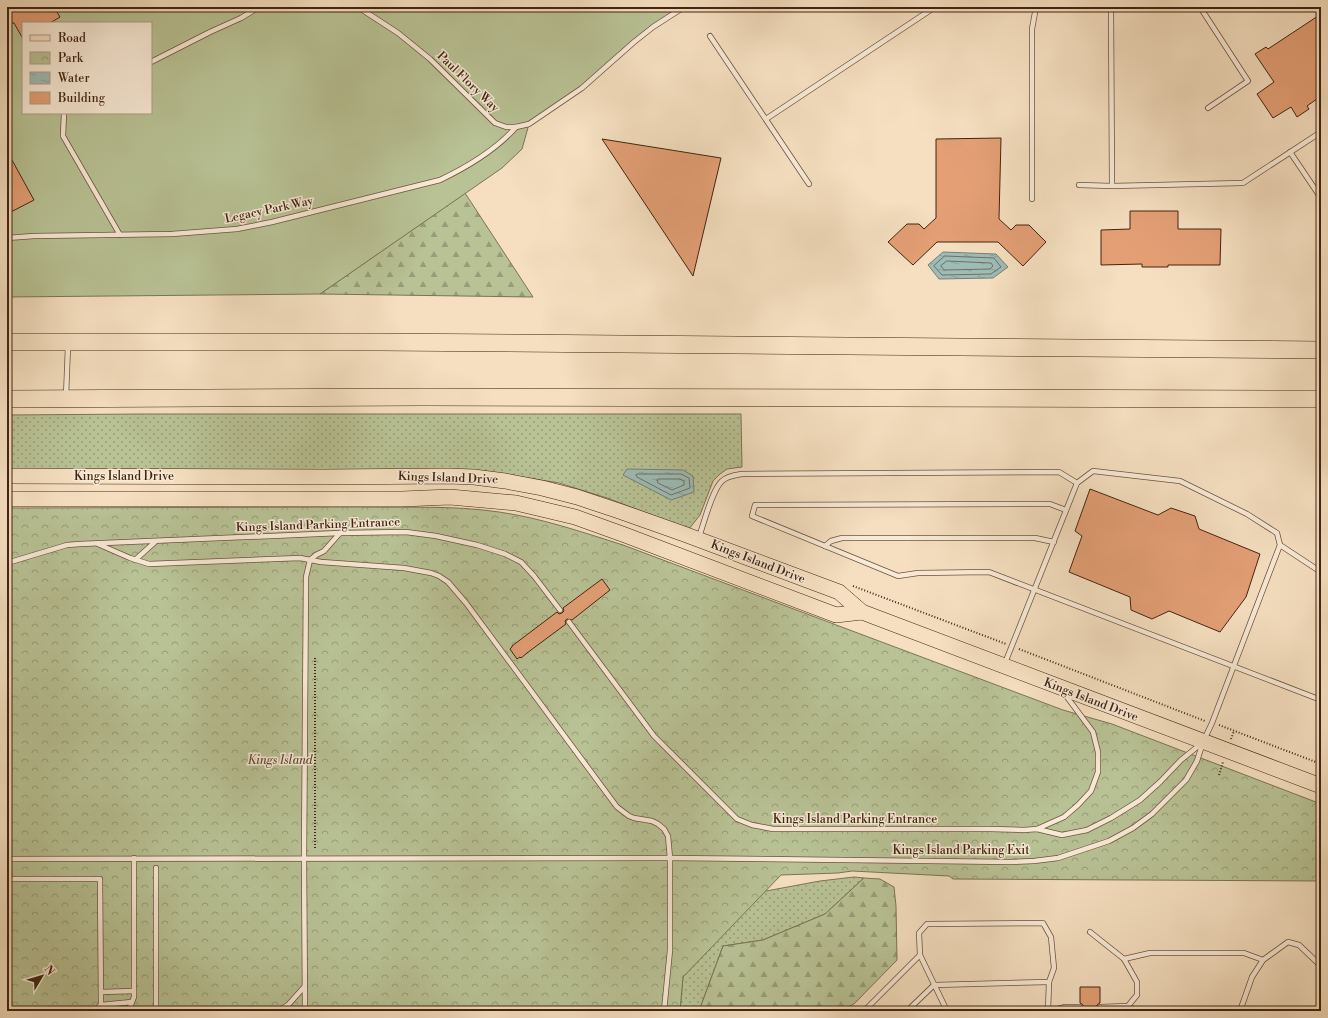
<svg xmlns="http://www.w3.org/2000/svg" width="1328" height="1018" font-family="'Libre Bodoni',serif">
<style>
.grass{fill:url(#grass-dots);stroke:#7c7354}
.forest{fill:url(#forest-firs);stroke:#7c7354}
.park{fill:url(#park-crowns);stroke:#7c7354}
.pitch{fill:#b8c295;stroke:#7c7354;fill-rule:evenodd}
.water{fill:url(#water-ripples);stroke:#787f74}
.lines{fill:none;stroke-linecap:round;stroke-linejoin:round}
.shore{stroke:#6f7064;stroke-width:1}
.building{fill:#e49f75;stroke:#412412}
.lane-casing{stroke:#6e533e;stroke-width:6}
.primary-casing{stroke:#412412;stroke-width:16}
.highway-casing{stroke:#412412;stroke-width:18}
.path{stroke:#412412;stroke-width:2;stroke-dasharray:1 2;stroke-linecap:butt}
.lane{stroke:#f8ead6;stroke-width:4.5}
.primary{stroke:#f5dfc0;stroke-width:15}
.highway{stroke:#f5dfc0;stroke-width:17}
.labels{text-anchor:middle;dominant-baseline:central;stroke-width:3;stroke-linejoin:round;paint-order:stroke}
.street-label{font-size:12px;fill:#412412;stroke:#f8ead6}
.park-label{font-size:12px;font-style:italic;fill:#5f4c33;stroke:#f8ead6}
</style>
<defs>
<pattern id="grass-dots" width="8" height="8" patternUnits="userSpaceOnUse"><rect width="8" height="8" fill="#b8c295"/><path d="M2 2h.1M6 6h.1" fill="none" stroke="#979d78" stroke-width="1.8" stroke-linecap="round"/></pattern>
<pattern id="forest-firs" width="22" height="20" patternUnits="userSpaceOnUse"><rect width="22" height="20" fill="#b8c295"/><path d="M5 1l3.5 6h-7zM16 11l3.5 6h-7z" fill="#979d78"/></pattern>
<pattern id="park-crowns" width="20" height="18" patternUnits="userSpaceOnUse"><rect width="20" height="18" fill="#b8c295"/><path d="M2 6a3 3 0 1 1 6 0M12 15a3 3 0 1 1 6 0" fill="none" stroke="#979d78"/></pattern>
<pattern id="water-ripples" width="26" height="14" patternUnits="userSpaceOnUse"><rect width="26" height="14" fill="#9dbcb6"/><path d="M2 4q2-2 4 0t4 0M15 11q2-2 4 0t4 0" fill="none" stroke="#88a19b"/></pattern>
</defs>
<rect width="100%" height="100%" fill="#f5dfc0"/>
<filter id="stains"><feTurbulence type="fractalNoise" baseFrequency=".005" numOctaves="4"/><feColorMatrix values="0 0 0 0 .2 0 0 0 0 .09 0 0 0 0 .02 0 0 0 .5 -.17"/></filter>
<radialGradient id="worn" r=".72"><stop offset=".6" stop-color="#630" stop-opacity="0"/><stop offset="1" stop-color="#630" stop-opacity=".3"/></radialGradient>
<g class="grass">
<polygon points="142,414 741,414 742,467 727,469 720,474 713,481 700,515 689,529 607,498 559,483 504,474 366,470 7,469 7,415"/>
<polygon points="854,877 864,878 825,914 763,940 723,946 699,1011 680,1011 683,977 685,906 820,881"/>
</g>
<g class="forest">
<polygon points="465,193 533,297 320,294"/>
<polygon points="864,878 880,879 894,887 896,906 897,960 854,1004 839,1011 699,1011 723,946 763,940 825,914"/>
</g>
<path class="park" d="M358 507C404 508 452 505 499 512 541 518 582 532 623 545L1063 710 1112 724 1321 804V881L953 879 949 876 852 871 838 873 781 875 683 977 680 1011H7V508Z"/>
<path class="pitch" d="M7 7H684L653 27 582 88 529 124 522 149 502 168 320 294 7 297ZM23 23H151V113H23Z"/>
<g class="water">
<polygon points="943,252 996,254 1008,267 993,278 939,279 928,265"/>
<polygon points="627,469 683,470 693,476 694,492 671,500 623,475"/>
</g>
<g class="lines">
<g class="shore">
<polygon points="945,256 994,258 1001,267 991,274 942,275 934,266"/>
<polygon points="947,261 991,263 993,266 990,269 944,270 941,266"/>
<polygon points="638,474 681,474 689,478 690,488 671,495 637,477 636,475"/>
<polygon points="659,479 680,479 684,481 684,485 672,490 658,483 657,480"/>
</g>
</g>
<g class="building">
<polygon points="7,7 54,7 60,17 50,23 23,23 23,39 14,23 7,23"/>
<polygon points="1321,14 1321,96 1307,106 1309,109 1297,117 1291,107 1273,118 1257,94 1274,82 1255,54 1266,47 1268,49"/>
<polygon points="1001,138 999,219 1011,230 1016,225 1029,225 1046,242 1023,266 998,242 937,242 913,265 888,242 907,224 919,224 924,229 936,218 936,139"/>
<polygon points="602,139 721,158 693,276"/>
<polygon points="7,151 34,200 7,214"/>
<polygon points="1130,211 1178,211 1178,229 1221,229 1220,265 1168,265 1168,267 1142,267 1142,264 1101,265 1101,230 1130,229"/>
<polygon points="1090,489 1158,515 1171,508 1195,516 1199,529 1260,554 1246,597 1220,632 1169,611 1152,619 1131,610 1130,597 1069,572 1082,536 1075,531"/>
<polygon points="602,579 610,590 572,620 567,619 565,621 566,624 527,653 521,658 520,657 517,659 510,649 512,647 512,646 557,612 559,614 562,613 564,611 563,608"/>
<polygon points="1080,987 1100,987 1100,1003 1098,1004 1096,1007 1097,1009 1100,1011 1080,1011 1083,1009 1084,1007 1082,1004 1080,1003"/>
</g>
<g class="lines">
<defs>
<g id="lane">
<polyline points="358,7 398,33 430,59 495,123 506,127 516,127 529,124 582,88 634,42 653,27 684,7"/>
<polyline points="1111,7 1112,186"/>
<polyline points="1200,7 1248,81 1208,108"/>
<polyline points="710,36 809,184"/>
<polyline points="151,62 210,32 241,18 259,7"/>
<polyline points="64,113 63,136 120,235"/>
<polyline points="766,119 935,7"/>
<polyline points="1290,152 1321,198"/>
<polyline points="1079,185 1112,186 1243,183 1321,132"/>
<polyline points="1032,199 1032,29 1036,7"/>
<path d="M7 238 34 236 172 234 237 229 272 222 440 180C467 167 496 150 516 127"/>
<polyline points="66,396 68,346"/>
<polyline points="1066,510 1050,504 755,505 752,516 898,576 918,573 989,572 1321,700"/>
<path d="M699 537C704 523 712 490 722 481 727 476 736 475 742 474L1059 472 1077 483"/>
<polyline points="98,544 130,558 149,564 300,558 321,562 404,568 431,573 439,576 448,582 466,603 617,807 629,816 634,818 652,821 658,824 664,829 668,836 670,858 670,950 664,1011"/>
<polyline points="1280,545 1321,572"/>
<polyline points="825,546 831,541 842,538 1035,538 1054,542"/>
<polyline points="135,560 155,542"/>
<polyline points="7,563 67,545 80,544 340,533 406,532 436,536 477,545 505,554 521,562 534,576 560,610"/>
<polyline points="569,622 654,736 737,819 752,825 773,829 990,829 1024,830 1037,829 1062,835 1087,830 1111,818 1140,800 1160,782 1181,760 1202,743"/>
<polyline points="1037,829 1064,817 1078,805 1091,791 1098,772 1098,752 1093,732 1064,693"/>
<polyline points="7,859 670,858 1011,862 1034,861 1058,858 1109,841 1133,828 1152,814 1186,780 1197,761 1203,742 1212,723 1280,545 1277,533 1247,514 1180,481 1093,471 1077,483 1005,663"/>
<polyline points="156,868 156,1011"/>
<polyline points="7,879 100,879 101,1005"/>
<polyline points="1090,932 1124,959 1137,982 1137,995 1128,1006 1100,1007"/>
<polyline points="1124,959 1150,953 1244,953 1263,960"/>
<polyline points="101,992 134,991"/>
<polyline points="1128,1006 1135,1011"/>
<polyline points="94,1011 101,1005 132,1002"/>
<polyline points="126,1011 130,1007 134,997 134,858"/>
<polyline points="278,1011 288,1005 305,986"/>
<polyline points="305,1011 304,858 306,577 310,560 316,555 324,551 340,533"/>
<polyline points="864,1011 920,955"/>
<polyline points="907,1011 934,985 1049,982"/>
<polyline points="947,1011 920,955 919,933 927,924 1043,923 1051,937 1054,968 1049,982 1048,1011"/>
<polyline points="1051,1011 1065,1007 1080,1007"/>
<polyline points="1240,1011 1252,977 1263,960 1288,942 1299,945 1321,966"/>
</g>
<g id="primary">
<polyline points="7,476 325,477 448,476 474,477 505,481 542,488 577,497 616,510 684,534 839,592 862,612 1321,786"/>
<polyline points="7,499 402,499 450,497 516,503 575,517 625,535 836,615 862,612"/>
</g>
<g id="highway">
<polyline points="7,342 379,342 1321,350"/>
<polyline points="7,399 423,397 1321,399"/>
</g>
</defs>
<use href="#lane" class="lane-casing"/>
<use href="#primary" class="primary-casing"/>
<use href="#highway" class="highway-casing"/>
<g class="path">
<polyline points="853,586 1006,644"/>
<polyline points="1019,649 1205,721"/>
<polyline points="1219,725 1321,764"/>
<polyline points="1231,739 1234,731"/>
<polyline points="1219,775 1223,762"/>
<polyline points="315,848 315,658"/>
</g>
<use href="#lane" class="lane"/>
<use href="#primary" class="primary"/>
<use href="#highway" class="highway"/>
</g>
<g class="labels">
<g class="street-label">
<text transform="translate(468 82) rotate(44)">Paul Flory Way</text>
<text transform="translate(269 210) rotate(-12)">Legacy Park Way</text>
<text x="124" y="476">Kings Island Drive</text>
<text transform="translate(448 478) rotate(2)">Kings Island Drive</text>
<text transform="translate(318 525) rotate(-2)">Kings Island Parking Entrance</text>
<text transform="translate(758 562) rotate(21)">Kings Island Drive</text>
<text transform="translate(1091 700) rotate(21)">Kings Island Drive</text>
<text x="855" y="819">Kings Island Parking Entrance</text>
<text x="961" y="850">Kings Island Parking Exit</text>
</g>
<g class="park-label">
<text x="280" y="760">Kings Island</text>
</g>
</g>
<rect width="1328" height="1018" fill="none" stroke="#f5dfc0" stroke-width="24"/>
<rect x="8" y="8" width="1312" height="1002" fill="none" stroke="#412412" stroke-width="2"/>
<rect x="12" y="12" width="1304" height="994" fill="none" stroke="#412412"/>
<rect x="22" y="22" width="130" height="92" fill="#f8ead6" stroke="#af9b88"/>
<rect x="30" y="35" width="20" height="6" fill="#f5dfc0" stroke="#af9b88"/>
<text x="58" y="42" font-size="12" fill="#412412">Road</text>
<rect x="30" y="52" width="20" height="12" fill="url(#park-crowns)" stroke="#af9b88"/>
<text x="58" y="62" font-size="12" fill="#412412">Park</text>
<rect x="30" y="72" width="20" height="12" fill="url(#water-ripples)" stroke="#af9b88"/>
<text x="58" y="82" font-size="12" fill="#412412">Water</text>
<rect x="30" y="92" width="20" height="12" fill="#e49f75" stroke="#af9b88"/>
<text x="58" y="102" font-size="12" fill="#412412">Building</text>
<g transform="translate(42 976) rotate(52)" stroke="#f8ead6" stroke-width="3" paint-order="stroke">
<path d="M0-3L7 15L0 10L-7 15Z" fill="#412412"/>
<text y="-6" font-size="11" font-weight="bold" text-anchor="middle" fill="#412412">N</text>
</g>
<rect width="100%" height="100%" filter="url(#stains)"/>
<rect width="100%" height="100%" fill="url(#worn)"/>
</svg>
